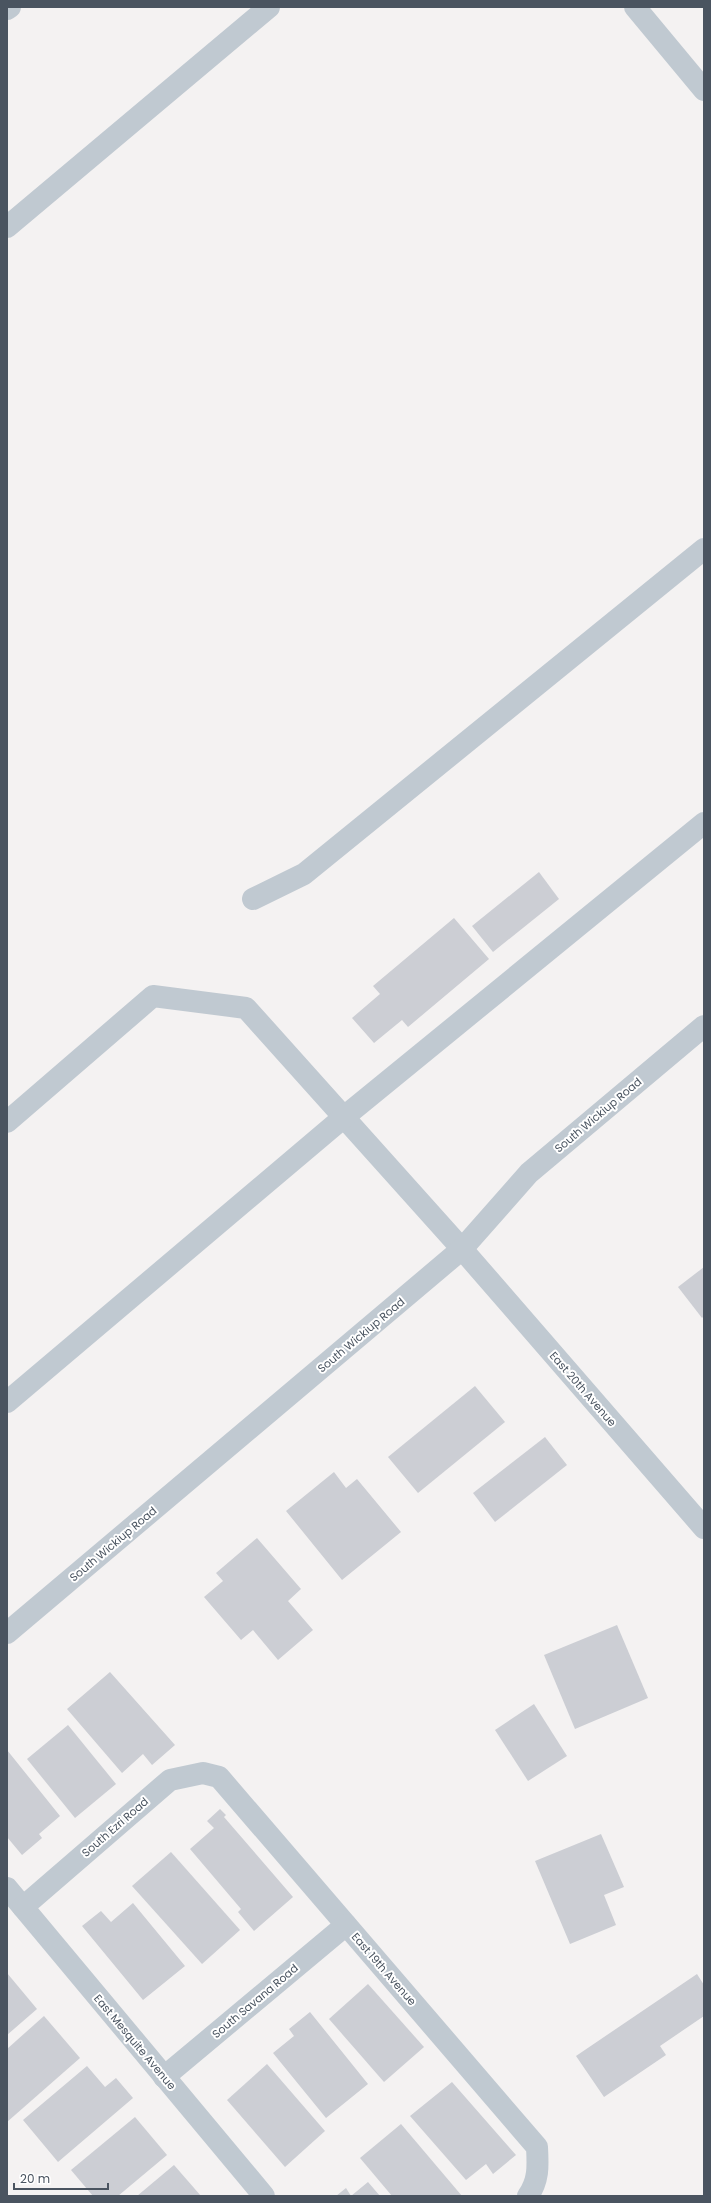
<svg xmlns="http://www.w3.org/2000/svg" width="711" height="2203" font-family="Poppins,sans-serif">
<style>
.building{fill:#ccced4}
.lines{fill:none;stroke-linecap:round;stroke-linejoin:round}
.minor{stroke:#c0c9d1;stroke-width:22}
.labels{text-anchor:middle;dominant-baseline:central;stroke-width:4;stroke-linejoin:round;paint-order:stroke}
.street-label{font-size:11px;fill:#4a5460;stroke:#fff}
</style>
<rect width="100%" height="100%" fill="#f4f2f2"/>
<g class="building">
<polygon points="539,872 559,899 493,952 472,926"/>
<polygon points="454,918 489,959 408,1027 402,1020 374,1043 352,1018 380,994 373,986"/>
<polygon points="704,1267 704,1316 702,1318 678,1287"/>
<polygon points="475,1386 505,1422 418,1493 388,1457"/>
<polygon points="545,1437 567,1465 495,1522 473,1493"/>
<polygon points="334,1472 346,1488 357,1479 401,1532 342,1580 286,1511"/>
<polygon points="257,1538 301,1589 288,1601 313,1630 278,1660 253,1630 241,1640 204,1597 223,1581 216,1573"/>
<polygon points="617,1625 648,1698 575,1729 544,1655"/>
<polygon points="110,1672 175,1745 152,1765 143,1754 122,1773 67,1709"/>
<polygon points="534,1704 567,1756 528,1781 495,1730"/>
<polygon points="68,1725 116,1784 75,1818 27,1759"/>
<polygon points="7,1750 60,1816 39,1834 42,1838 22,1855 7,1837"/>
<polygon points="220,1809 226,1815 224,1817 293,1897 254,1931 238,1912 241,1909 190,1849 214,1828 207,1821"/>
<polygon points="601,1834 624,1887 604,1895 616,1925 570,1944 535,1861"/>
<polygon points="171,1852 240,1930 202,1964 132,1886"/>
<polygon points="133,1903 185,1966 143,2000 82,1926 101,1911 111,1922"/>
<polygon points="7,1973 37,2009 7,2035"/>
<polygon points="697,1974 704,1985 704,2016 660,2046 666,2055 604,2097 576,2056"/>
<polygon points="368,1984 424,2047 384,2082 329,2019"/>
<polygon points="310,2012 368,2084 326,2118 273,2053 294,2036 289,2029"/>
<polygon points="44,2016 80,2058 7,2122 7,2049"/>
<polygon points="267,2064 325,2131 285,2167 227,2100"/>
<polygon points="87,2066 105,2087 116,2078 133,2098 58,2162 23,2120"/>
<polygon points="452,2082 516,2155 493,2174 486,2164 466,2180 410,2116"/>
<polygon points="135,2117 167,2155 118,2196 93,2196 71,2170"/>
<polygon points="401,2124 462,2196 392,2196 360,2158"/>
<polygon points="174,2165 201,2196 137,2196"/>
<polygon points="368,2182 380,2196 336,2196 346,2188 351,2196"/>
</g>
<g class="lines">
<g class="minor">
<polyline points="635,7 704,90"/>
<polyline points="7,9 10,7"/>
<polyline points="7,227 269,7"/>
<polyline points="253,899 304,874 704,549"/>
<polyline points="7,1122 153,996 246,1008 462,1249 704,1528"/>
<polyline points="7,1402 344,1117 704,823"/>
<polyline points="7,1633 462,1249 529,1173 704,1026"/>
<polyline points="7,1888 264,2196"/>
<path d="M23 1907 170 1780 203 1773 219 1777 537 2147C538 2166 539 2180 528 2196"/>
<polyline points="164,2077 346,1925"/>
</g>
</g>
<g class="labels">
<g class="street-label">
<text transform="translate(598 1115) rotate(-40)">South Wickiup Road</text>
<text transform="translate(361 1335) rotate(-40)">South Wickiup Road</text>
<text transform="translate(583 1389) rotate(49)">East 20th Avenue</text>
<text transform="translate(113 1544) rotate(-40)">South Wickiup Road</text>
<text transform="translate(115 1827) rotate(-41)">South Ezri Road</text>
<text transform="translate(384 1969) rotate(49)">East 19th Avenue</text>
<text transform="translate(255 2001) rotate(-40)">South Savana Road</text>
<text transform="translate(135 2042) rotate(50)">East Mesquite Avenue</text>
</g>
</g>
<rect width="711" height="2203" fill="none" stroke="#4a5460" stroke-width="16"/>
<path d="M14 2183v6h94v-6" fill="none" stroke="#4a5460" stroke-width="2"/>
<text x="20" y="2183" font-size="12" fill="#4a5460" stroke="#ffffff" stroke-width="3" paint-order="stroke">20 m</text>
</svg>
